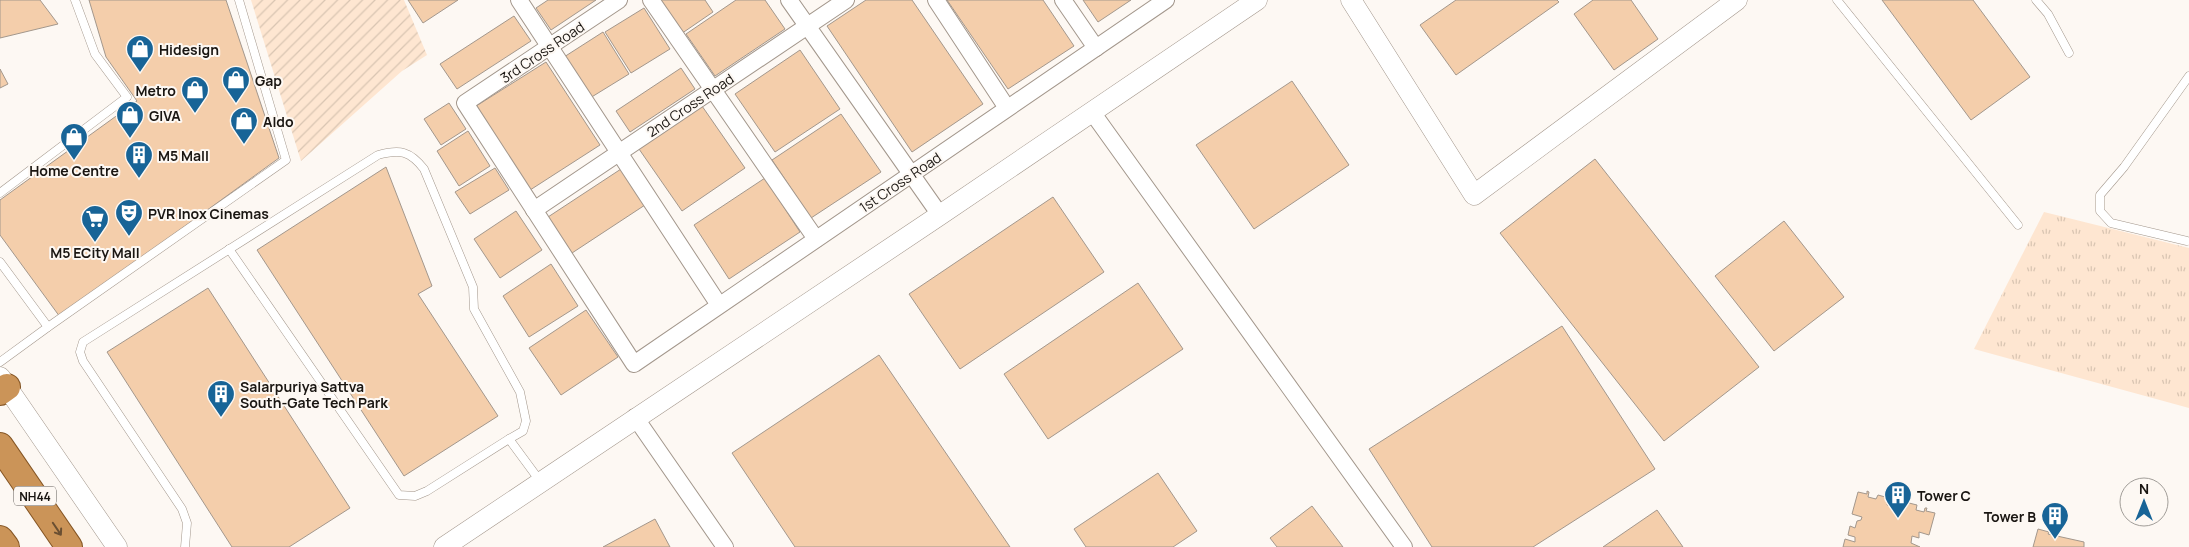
<svg xmlns="http://www.w3.org/2000/svg" width="2189" height="547" font-family="Manrope,sans-serif">
<style>
.grass{fill:url(#grass-tufts)}
.garden{fill:url(#garden-furrows)}
.building{fill:#f4ceab;stroke:#a3978c}
.lines{fill:none;stroke-linecap:round;stroke-linejoin:round}
.service-casing{stroke:#a3978c;stroke-width:9}
.minor-casing{stroke:#a3978c;stroke-width:18}
.tertiary-casing{stroke:#a3978c;stroke-width:21}
.trunk-casing{stroke:#855625;stroke-width:28}
.service{stroke:#fff;stroke-width:8}
.minor{stroke:#fff;stroke-width:16}
.tertiary{stroke:#fff;stroke-width:20}
.trunk{stroke:#cb9458;stroke-width:26}
.oneway{stroke:#6a4f32}
.labels{text-anchor:middle;dominant-baseline:central;stroke-width:4;stroke-linejoin:round;paint-order:stroke}
.shield{fill:#fdf8f3;stroke:#5e5a56;stroke-width:1}
.shield-label{font-size:12px;font-weight:bold;fill:#1a1612}
.poi-label{font-size:14px;font-weight:bold;fill:#1a1612;stroke:#fdf8f3;text-anchor:start}
.street-label{font-size:14px;fill:#1a1612;stroke:#fdf8f3}
</style>
<defs>
<pattern id="grass-tufts" width="24" height="20" patternUnits="userSpaceOnUse" patternTransform="scale(1.25)"><rect width="24" height="20" fill="#fee6d1"/><path d="M3 7l-1-3M5 7V3M7 7l1-3M15 17l-1-3M17 17v-4M19 17l1-3" fill="none" stroke="#d9c5b2"/></pattern>
<pattern id="garden-furrows" width="10" height="10" patternUnits="userSpaceOnUse" patternTransform="scale(1.25)"><rect width="10" height="10" fill="#fee6d1"/><path d="M-1 1l2-2M0 10L10 0M9 11l2-2" fill="none" stroke="#d9c5b2"/></pattern>
</defs>
<rect width="100%" height="100%" fill="#fdf8f3"/>
<polygon class="grass" points="2044,212 2189,248 2189,408 1974,349"/>
<polygon class="garden" points="251,0 404,0 427,55 402,71 301,161"/>
<g class="building">
<polygon points="0,0 40,0 58,24 0,38"/>
<polygon points="89,0 226,0 279,158 60,317 0,235 0,200 137,101 106,57"/>
<polygon points="408,0 458,0 423,23"/>
<polygon points="548,0 596,0 551,30 536,8"/>
<polygon points="654,0 705,0 713,12 678,36"/>
<polygon points="736,0 765,0 785,29 715,76 686,34"/>
<polygon points="866,0 912,0 983,104 912,152 827,26"/>
<polygon points="947,0 1043,0 1074,46 1008,89"/>
<polygon points="1083,0 1131,0 1098,22"/>
<polygon points="1456,0 1557,0 1559,2 1456,75 1420,25"/>
<polygon points="1593,0 1631,0 1658,39 1614,70 1574,14"/>
<polygon points="1882,0 1973,0 2030,77 1971,120"/>
<polygon points="644,8 670,49 631,73 605,32"/>
<polygon points="514,16 531,41 457,89 440,64"/>
<polygon points="603,32 629,74 590,98 564,57"/>
<polygon points="800,50 840,109 775,152 735,94"/>
<polygon points="546,62 600,145 527,192 473,108"/>
<polygon points="681,68 695,89 630,132 616,111"/>
<polygon points="0,69 8,84 0,88"/>
<polygon points="1292,81 1349,165 1254,229 1196,145"/>
<polygon points="449,103 466,129 441,145 424,119"/>
<polygon points="702,106 745,168 682,211 639,149"/>
<polygon points="841,114 881,172 811,218 772,160"/>
<polygon points="468,131 490,166 459,186 437,151"/>
<polygon points="1595,159 1759,367 1664,441 1500,233"/>
<polygon points="386,167 432,286 418,294 498,416 404,476 257,250"/>
<polygon points="495,168 509,190 470,214 455,192"/>
<polygon points="621,169 645,205 572,253 548,217"/>
<polygon points="765,178 800,232 729,279 694,225"/>
<polygon points="1053,197 1104,272 960,369 909,294"/>
<polygon points="516,211 542,250 500,278 474,239"/>
<polygon points="1784,221 1844,297 1774,351 1715,276"/>
<polygon points="551,264 578,306 529,337 503,296"/>
<polygon points="1138,283 1183,349 1048,439 1004,374"/>
<polygon points="208,288 350,508 289,547 232,547 107,352"/>
<polygon points="586,310 618,357 561,395 529,348"/>
<polygon points="1562,326 1655,469 1533,547 1432,547 1369,449"/>
<polygon points="879,355 1010,547 795,547 732,453"/>
<polygon points="1158,473 1197,531 1173,547 1086,547 1074,529"/>
<polygon points="1867,491 1869,492 1868,497 1876,499 1878,495 1889,498 1887,505 1903,509 1905,502 1917,505 1916,510 1924,512 1925,508 1927,508 1926,511 1935,513 1929,535 1919,532 1919,538 1912,536 1911,543 1920,547 1843,547 1845,539 1855,542 1855,537 1848,535 1850,526 1855,528 1857,521 1861,520 1862,517 1852,514 1858,492 1867,494"/>
<polygon points="1312,506 1343,547 1277,547 1270,538"/>
<polygon points="1657,510 1683,547 1603,547"/>
<polygon points="655,519 670,547 603,547"/>
<polygon points="2038,529 2049,532 2048,534 2084,542 2084,547 2033,547"/>
</g>
<g class="lines">
<defs>
<g id="service">
<polyline points="1837,0 2018,225"/>
<polyline points="2036,0 2048,14 2069,53"/>
<polyline points="0,193 127,97 95,54 75,0"/>
<polyline points="2187,241 2111,223 2100,211 2100,195 2124,167 2189,76"/>
<polyline points="229,249 399,495 415,496 427,491 509,439"/>
<polyline points="0,262 48,327 0,362"/>
<polyline points="48,327 286,160 239,0"/>
<path d="M185 547 187 523 182 509 83 361 80 352 83 342 378 155C400 149 410 151 424 169L473 287 474 309 520 392 526 421 523 431 509 439 540 481"/>
</g>
<g id="minor">
<polyline points="519,0 719,305"/>
<polyline points="619,0 465,103 634,364 1166,0"/>
<polyline points="651,0 816,239"/>
<polyline points="789,0 940,215"/>
<polyline points="936,0 1007,108"/>
<polyline points="1063,0 1096,48"/>
<polyline points="1092,112 1404,547"/>
<polyline points="534,210 846,0"/>
<polyline points="635,417 725,547"/>
</g>
<g id="tertiary">
<polyline points="1351,0 1474,195 1737,0"/>
<polyline points="0,377 117,547"/>
<polyline points="444,547 940,215 1257,0"/>
</g>
<g id="trunk">
<polyline points="0,392 7,387"/>
<polyline points="0,446 69,547"/>
<polyline points="0,539 6,547"/>
</g>
</defs>
<use href="#service" class="service-casing"/>
<use href="#minor" class="minor-casing"/>
<use href="#tertiary" class="tertiary-casing"/>
<use href="#trunk" class="trunk-casing"/>
<use href="#service" class="service"/>
<use href="#minor" class="minor"/>
<use href="#tertiary" class="tertiary"/>
<use href="#trunk" class="trunk"/>
</g>
<defs><path id="oneway-shaft" d="M-6 0H5M1.5-3L5.5 0L1.5 3" fill="none" stroke-width="1.6" stroke-linecap="round" stroke-linejoin="round" transform="scale(1.25)"/></defs>
<use class="oneway" href="#oneway-shaft" transform="translate(57 529) rotate(56)"/>
<defs>
<symbol id="shop-pin" viewBox="-11 -11 22 30"><path d="M0 17L-7.5 6A9.5 9.5 0 1 1 7.5 6Z" fill="#186497" stroke="#fdf8f3"/><path d="M-5-2.5h2.3a2.7 3.5 0 0 1 5.4 0H5L5.5 6h-11ZM-1.5-2.5h3a1.5 2.3 0 0 0-3 0Z" fill="#fff"/></symbol>
<symbol id="building-pin" viewBox="-11 -11 22 30"><path d="M0 17L-7.5 6A9.5 9.5 0 1 1 7.5 6Z" fill="#186497" stroke="#fdf8f3"/><path d="M-4-6H4V6H1V3H-1V6H-4ZM-2.5-4.3h1.7v1.8h-1.7ZM.8-4.3h1.7v1.8H.8ZM-2.5-1h1.7V.8h-1.7ZM.8-1h1.7V.8H.8Z" fill="#fff"/></symbol>
<symbol id="theatre-pin" viewBox="-11 -11 22 30"><path d="M0 17L-7.5 6A9.5 9.5 0 1 1 7.5 6Z" fill="#186497" stroke="#fdf8f3"/><path d="M-5-5.5Q0-4 5-5.5V0Q5 5 0 6Q-5 5-5 0ZM-3.3-2.5H-1v1.5H-3.3ZM1-2.5H3.3v1.5H1ZM-2.8 1Q0 5.5 2.8 1Z" fill="#fff"/></symbol>
<symbol id="supermarket-pin" viewBox="-11 -11 22 30"><path d="M0 17L-7.5 6A9.5 9.5 0 1 1 7.5 6Z" fill="#186497" stroke="#fdf8f3"/><path d="M-6-5.5h2.5l.6 2H6L4.5 2H-2.5L-4.4-4H-6ZM-1.5 3.2a1.3 1.3 0 1 0 .1 0ZM3 3.2a1.3 1.3 0 1 0 .1 0Z" fill="#fff"/></symbol>
</defs>
<g fill-rule="evenodd">
<use href="#shop-pin" x="124" y="33" width="32" height="43"/>
<use href="#shop-pin" x="220" y="64" width="32" height="43"/>
<use href="#shop-pin" x="179" y="74" width="32" height="43"/>
<use href="#shop-pin" x="114" y="99" width="32" height="43"/>
<use href="#shop-pin" x="228" y="105" width="32" height="43"/>
<use href="#shop-pin" x="58" y="121" width="32" height="43"/>
<use href="#building-pin" x="123" y="139" width="32" height="43"/>
<use href="#theatre-pin" x="113" y="197" width="32" height="43"/>
<use href="#supermarket-pin" x="79" y="203" width="32" height="43"/>
<use href="#building-pin" x="205" y="378" width="32" height="43"/>
<use href="#building-pin" x="1882" y="479" width="32" height="43"/>
<use href="#building-pin" x="2039" y="500" width="32" height="43"/>
</g>
<g class="labels">
<rect class="shield" x="14" y="486.5" width="42" height="19" rx="4"/>
<g class="shield-label">
<text x="35" y="496">NH44</text>
</g>
<g class="poi-label">
<text x="159" y="49">Hidesign</text>
<text x="255" y="80">Gap</text>
<text x="176" y="90" text-anchor="end">Metro</text>
<text x="149" y="115">GIVA</text>
<text x="263" y="121">Aldo</text>
<text x="158" y="155">M5 Mall</text>
<text x="74" y="170" text-anchor="middle">Home Centre</text>
<text x="148" y="213">PVR Inox Cinemas</text>
<text x="95" y="252" text-anchor="middle">M5 ECity Mall</text>
<text x="240" y="386">Salarpuriya Sattva<tspan x="240" dy="16">South-Gate Tech Park</tspan></text>
<text x="1917" y="495">Tower C</text>
<text x="2036" y="516" text-anchor="end">Tower B</text>
</g>
<g class="street-label">
<text transform="translate(542 52) rotate(-34)">3rd Cross Road</text>
<text transform="translate(690 105) rotate(-34)">2nd Cross Road</text>
<text transform="translate(900 182) rotate(-34)">1st Cross Road</text>
</g>
</g>
<g transform="translate(2144 502)"><circle r="24" fill="#fdf8f3" stroke="#a29e99"/>
<path d="M0-4L9 19L0 12L-9 19Z" fill="#186497"/>
<text y="-8" font-size="14" font-weight="bold" text-anchor="middle" fill="#1a1612">N</text>
</g>
</svg>
